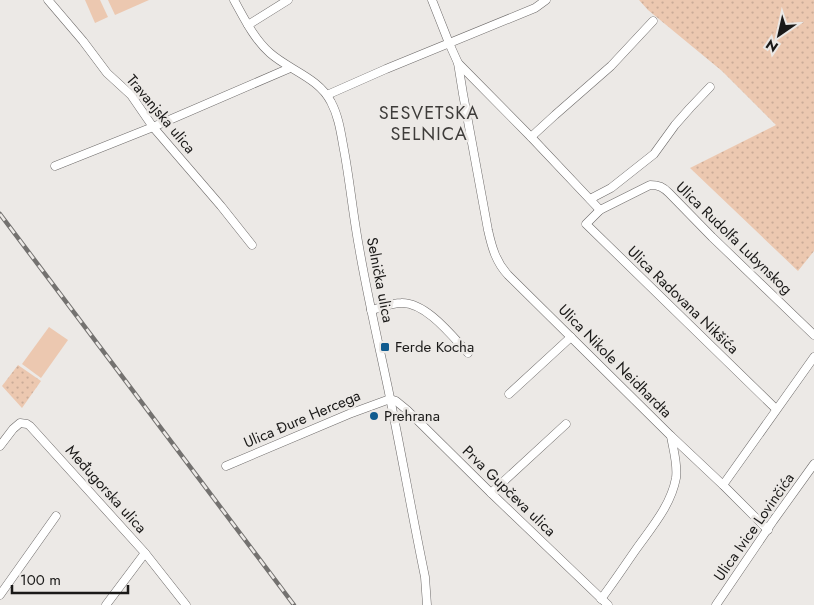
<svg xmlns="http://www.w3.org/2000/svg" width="814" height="605" font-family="Jost,sans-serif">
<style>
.green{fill:url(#green-dots)}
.pitch{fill:#ecc8b0}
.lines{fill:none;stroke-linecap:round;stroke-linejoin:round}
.minor-casing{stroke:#6d6a69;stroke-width:9}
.minor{stroke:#fff;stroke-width:8}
.rail-casing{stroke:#747270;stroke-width:4.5}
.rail{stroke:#ece9e6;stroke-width:2.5;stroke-dasharray:8;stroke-linecap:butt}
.poi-dot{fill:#105b8f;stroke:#ece9e6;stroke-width:2}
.labels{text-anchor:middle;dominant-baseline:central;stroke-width:5;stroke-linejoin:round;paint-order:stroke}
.street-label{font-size:15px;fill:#1a1918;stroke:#ece9e6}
.poi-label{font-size:15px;fill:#1a1918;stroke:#ece9e6;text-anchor:start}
.quarter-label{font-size:18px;letter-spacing:1px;fill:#3e3c3a;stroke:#ece9e6}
</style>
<defs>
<pattern id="green-dots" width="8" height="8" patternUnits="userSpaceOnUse" patternTransform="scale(1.25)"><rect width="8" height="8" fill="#ecc8b0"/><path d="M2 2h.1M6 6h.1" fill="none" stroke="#caab97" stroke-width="1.8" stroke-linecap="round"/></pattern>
</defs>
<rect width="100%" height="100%" fill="#ece9e6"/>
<g class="green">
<polygon points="639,0 814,0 814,251 798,271 690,168 776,125 722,71 648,10"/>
<polygon points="18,365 41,381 22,408 2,386"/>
</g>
<g class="pitch">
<polygon points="85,0 100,0 108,17 95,23"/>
<polygon points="108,0 149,0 115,15"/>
<polygon points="49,327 68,340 41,378 22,364"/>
</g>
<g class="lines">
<defs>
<g id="minor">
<polyline points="48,0 83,41 107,73 131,95 153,127 221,206 252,245"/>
<path d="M234 0C244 18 254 39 270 53 289 70 319 78 331 102 339 117 341 134 344 150 350 182 353 215 359 247 367 294 378 341 388 388 401 451 412 514 425 577L427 605"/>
<path d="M432 0 449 43 458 63 463 94 488 230C492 248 496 262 508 275L671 436C673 449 678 464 676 478 671 505 652 527 637 548 625 565 614 582 601 599"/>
<polyline points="248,25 288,0"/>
<polyline points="458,63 531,137 600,210"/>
<polyline points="327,95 386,69 535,8 546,0"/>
<polyline points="531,137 555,115 611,66 653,21"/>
<polyline points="55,166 153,127 290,68"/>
<polyline points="590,199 611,188 654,154 675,125 690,108 710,87"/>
<path d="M371 310C381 308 391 303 401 303 426 302 452 336 468 353"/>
<polyline points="509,394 571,337"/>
<polyline points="390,399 396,401 407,410 491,493 608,605"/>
<path d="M776 409 586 224 600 210 650 185C659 185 663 187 669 193L712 237 814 335"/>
<polyline points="671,436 723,485 768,530"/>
<polyline points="0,446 13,429 20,423 27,424 30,426 145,553 186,605"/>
<polyline points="226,466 349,414 390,399"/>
<polyline points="723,485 814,357"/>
<polyline points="491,493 566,424"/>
<polyline points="0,595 56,516"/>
<polyline points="106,605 145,553"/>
<polyline points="716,605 773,521 814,464"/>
</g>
</defs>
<use href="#minor" class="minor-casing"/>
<use href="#minor" class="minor"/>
<defs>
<polyline id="rail" points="0,214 294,605"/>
</defs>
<use href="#rail" class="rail-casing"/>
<use href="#rail" class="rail"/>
</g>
<g class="poi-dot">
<rect x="380" y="342" width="10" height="10" rx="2.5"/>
<circle cx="374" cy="416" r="5"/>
</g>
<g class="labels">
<g class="street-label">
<text transform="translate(161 114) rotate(50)">Travanjska ulica</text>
<text transform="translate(734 238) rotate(44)">Ulica Rudolfa Lubynskog</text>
<text transform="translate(380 280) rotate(79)">Selnička ulica</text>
<text transform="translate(683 300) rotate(44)">Ulica Radovana Nikšića</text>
<text transform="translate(615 361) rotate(45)">Ulica Nikole Neidhardta</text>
<text transform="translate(302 419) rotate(-23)">Ulica Đure Hercega</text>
<text transform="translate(106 489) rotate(48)">Međugorska ulica</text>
<text transform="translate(509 491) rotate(44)">Prva Gupčeva ulica</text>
<text transform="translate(754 527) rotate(-55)">Ulica Ivice Lovinčića</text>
</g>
<g class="poi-label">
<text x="395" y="347">Ferde Kocha</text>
<text x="384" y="416">Prehrana</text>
</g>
<g class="quarter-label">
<text x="429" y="113">SESVETSKA<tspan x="429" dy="21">SELNICA</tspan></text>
</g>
</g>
<g transform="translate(779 35) rotate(214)" stroke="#ece9e6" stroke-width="4" paint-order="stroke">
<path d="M0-4L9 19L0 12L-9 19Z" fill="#1a1918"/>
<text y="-8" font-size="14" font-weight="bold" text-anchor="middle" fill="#1a1918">N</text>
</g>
<path d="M12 585v8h116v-8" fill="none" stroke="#1a1918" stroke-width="2.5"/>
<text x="20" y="585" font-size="15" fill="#1a1918" stroke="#ece9e6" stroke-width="4" paint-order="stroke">100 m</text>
</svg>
